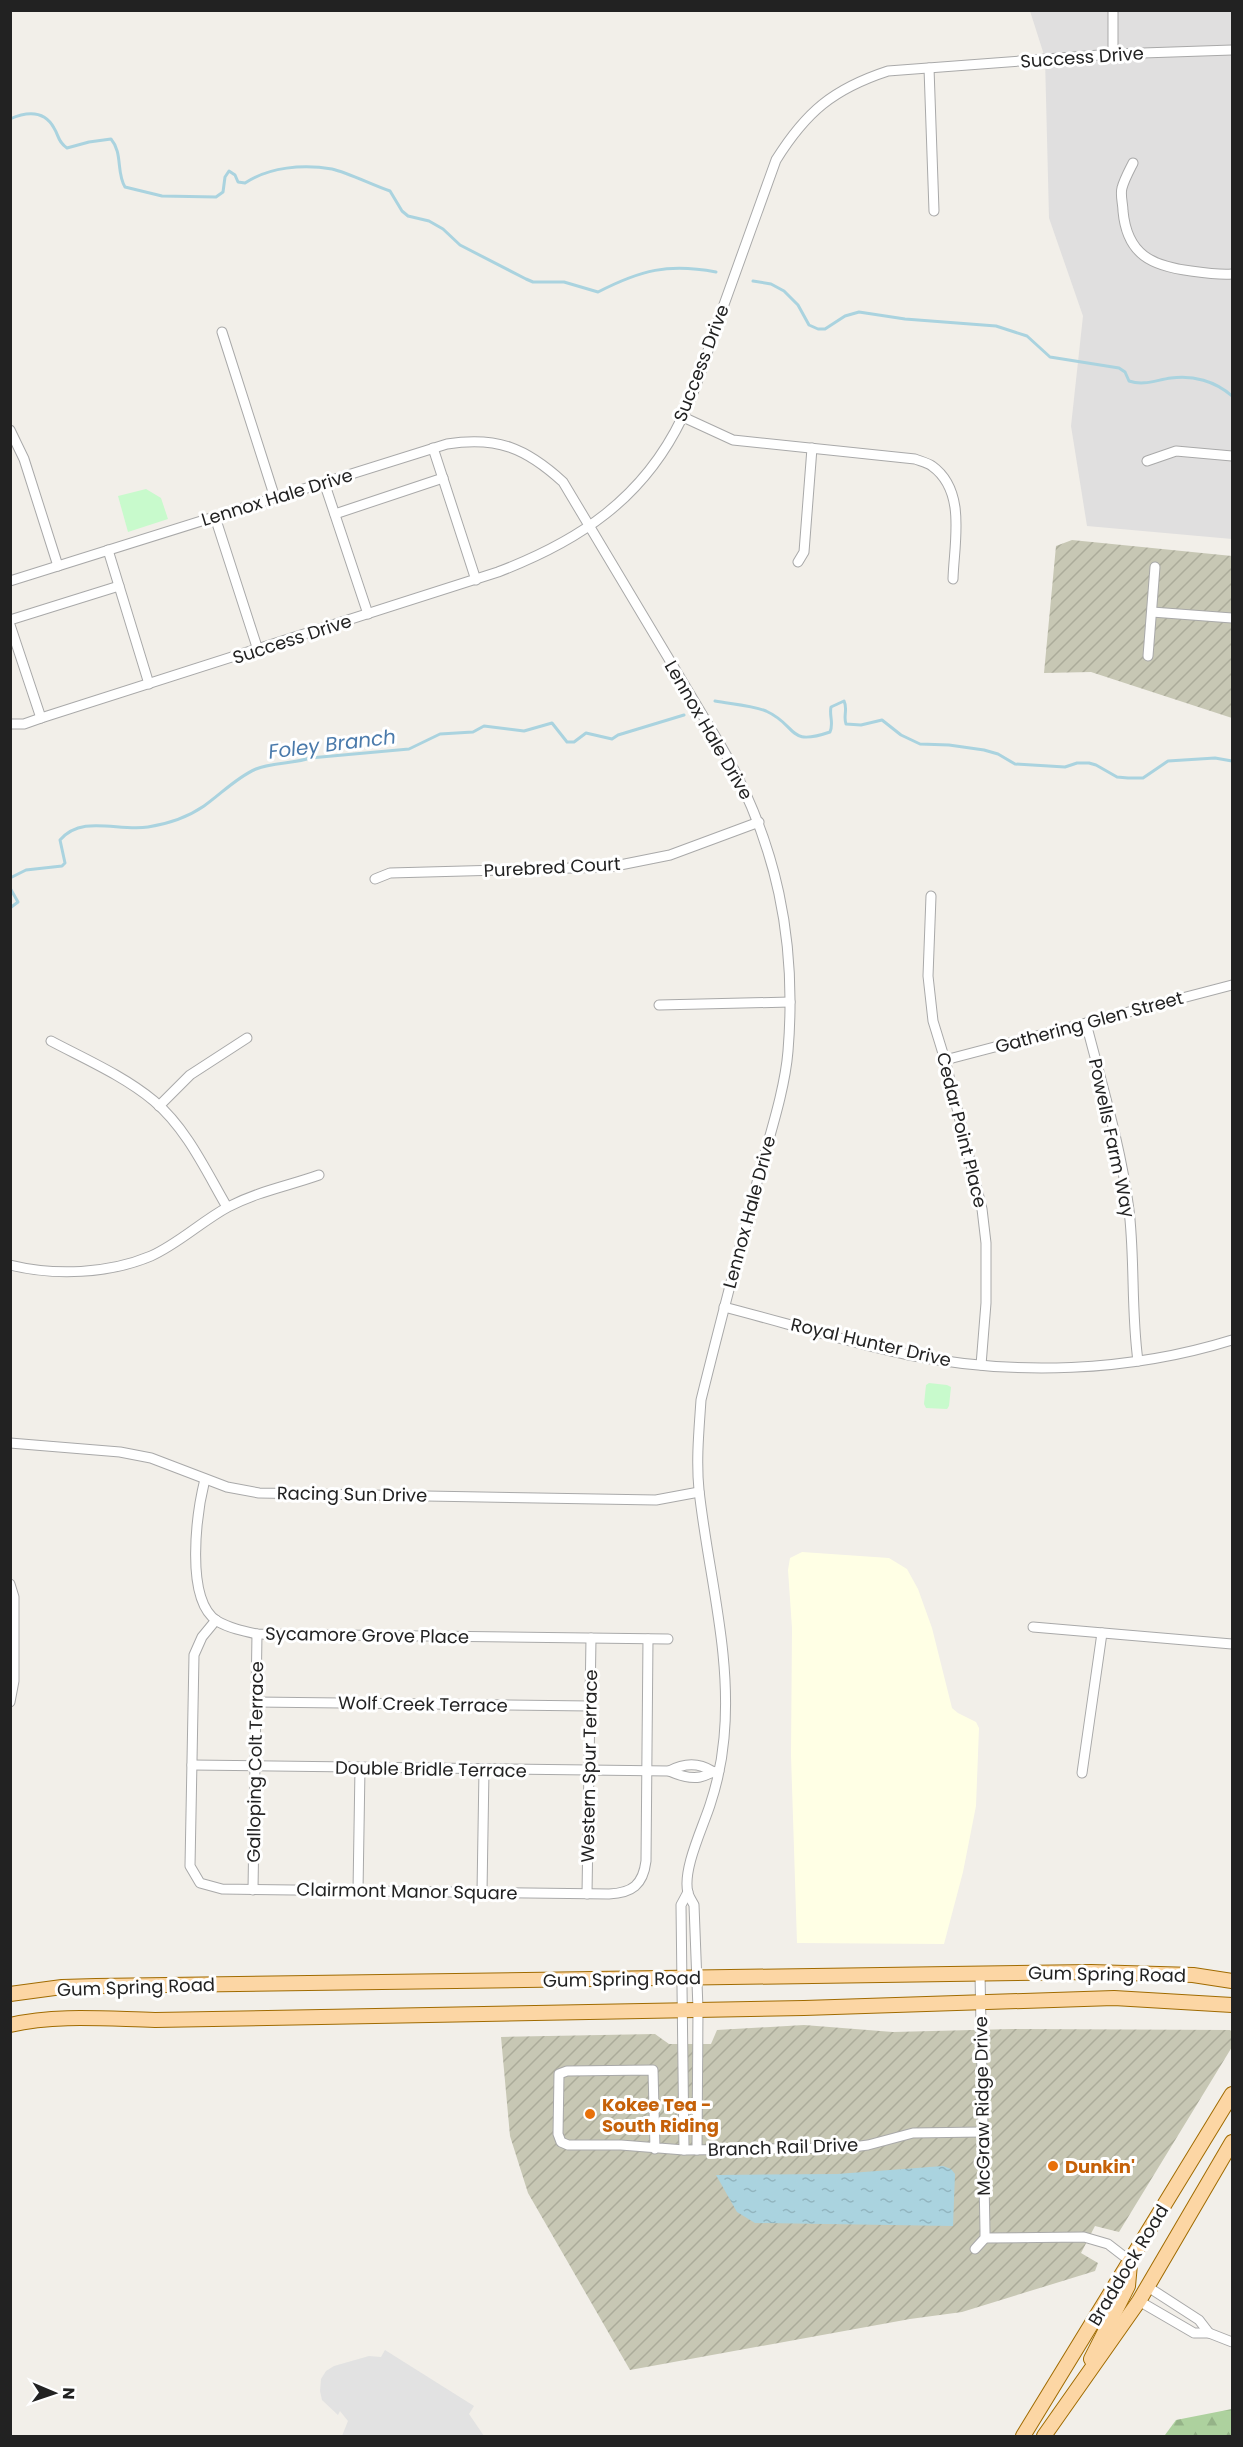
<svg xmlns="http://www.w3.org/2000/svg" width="1243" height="2447" font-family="Poppins,sans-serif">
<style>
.residential{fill:#e0dfdf}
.education{fill:#ffffe5}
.construction{fill:url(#construction-furrows)}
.forest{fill:url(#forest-firs)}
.park{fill:#c8facc}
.parking{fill:#e2e2e2}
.water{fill:url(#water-ripples)}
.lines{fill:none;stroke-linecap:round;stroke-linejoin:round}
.stream{stroke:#aad3df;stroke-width:3}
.minor-casing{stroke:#a9a9a9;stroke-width:11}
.primary-casing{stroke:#a06b00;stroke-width:16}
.minor{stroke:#fff;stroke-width:9}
.primary{stroke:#fcd6a4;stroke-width:14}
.food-dot{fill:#e8710a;stroke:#fff;stroke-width:2}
.labels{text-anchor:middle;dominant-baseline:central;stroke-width:6;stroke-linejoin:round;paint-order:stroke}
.street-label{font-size:18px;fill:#222;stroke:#fff}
.food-label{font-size:18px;font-weight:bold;fill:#c56008;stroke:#fff;text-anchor:start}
.water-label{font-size:20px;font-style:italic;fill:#4a7aab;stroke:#fff}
</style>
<defs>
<pattern id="construction-furrows" width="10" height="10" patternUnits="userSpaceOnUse" patternTransform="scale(1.5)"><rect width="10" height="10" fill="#c7c7b4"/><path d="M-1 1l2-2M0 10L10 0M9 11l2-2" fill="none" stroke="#abab9a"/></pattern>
<pattern id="forest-firs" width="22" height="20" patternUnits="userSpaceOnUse" patternTransform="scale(1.5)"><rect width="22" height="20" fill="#add19e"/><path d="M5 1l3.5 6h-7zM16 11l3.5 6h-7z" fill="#95b388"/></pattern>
<pattern id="water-ripples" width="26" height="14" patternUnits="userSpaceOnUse" patternTransform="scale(1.5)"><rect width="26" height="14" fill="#aad3df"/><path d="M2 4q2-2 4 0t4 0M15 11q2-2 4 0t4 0" fill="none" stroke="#92b5bf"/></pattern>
</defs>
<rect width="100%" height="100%" fill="#f2efe9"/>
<polygon class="residential" points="1030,11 1232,11 1232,539 1087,526 1071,426 1083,316 1049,218 1045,58"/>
<polygon class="education" points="802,1552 889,1558 907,1569 918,1589 932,1628 952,1708 958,1713 976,1722 979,1728 976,1806 963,1872 944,1944 797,1943 791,1755 792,1628 788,1570 790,1558"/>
<g class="construction">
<polygon points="1072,540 1232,556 1232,718 1091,672 1044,673 1056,546"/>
<polygon points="804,2025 893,2032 1012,2029 1230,2030 1232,2032 1232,2047 1119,2232 1095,2226 1081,2253 1098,2263 1095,2271 962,2312 910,2319 630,2370 528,2193 510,2136 501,2037 655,2034 669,2044 711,2044 717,2030"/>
</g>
<polygon class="forest" points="1232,2409 1232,2436 1165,2435 1176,2420"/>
<g class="park">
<polygon points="146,489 161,498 168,519 128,532 118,496"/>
<polygon points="929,1383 947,1385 951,1387 949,1406 947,1409 926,1408 924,1404 926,1385"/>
</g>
<polygon class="parking" points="385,2350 474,2406 469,2414 484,2436 342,2436 348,2421 340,2411 338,2415 322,2400 320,2391 321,2379 326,2371 334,2366 369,2356 381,2357"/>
<polygon class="water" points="943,2166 951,2169 955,2174 953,2226 755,2223 737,2212 716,2175 837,2174"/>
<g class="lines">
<g class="stream">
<path d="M10 119C26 112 44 110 54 128 59 136 58 142 67 148L89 142 111 139C123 153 116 172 125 187L162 196 216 197 223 192 225 177 229 171 235 175 238 182 245 183C269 167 303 164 332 169 349 173 372 185 390 191L402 211 408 216 429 221 443 229 460 245 526 279 533 282H564L598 292C641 270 668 263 716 272"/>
<path d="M753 281 771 284 784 291 798 305 809 325 818 329H825L845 316 859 312 905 319 996 326 1027 336 1050 357 1119 368 1125 372 1129 381C1144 386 1156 380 1171 378 1193 375 1215 381 1232 396"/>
<path d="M715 701C731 704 751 705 766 711 799 726 786 747 830 732 834 723 829 716 831 707L844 701C848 709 843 716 846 724L861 725 882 720 901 735 920 744 949 745 984 750 998 754 1015 764 1065 767 1077 763H1089L1096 765 1117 777 1128 778H1143L1168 761 1215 758 1232 761"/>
<path d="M10 878 26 870 62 866 65 863 60 840C82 814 119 832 148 827 167 824 188 817 204 806 221 794 237 777 256 769 273 762 293 764 310 758L409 749 440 734 473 732 484 726 524 731 552 723 567 742H574L586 733 612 739 618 735 684 715"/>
<polyline points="10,888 18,902 10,908"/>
</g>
<defs>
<g id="minor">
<polyline points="1113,10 1113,54"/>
<polyline points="929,68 934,211"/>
<path d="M1133 163C1129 171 1124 180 1122 188 1120 195 1123 204 1123 211 1127 255 1152 266 1191 271 1205 273 1218 275 1232 274"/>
<polyline points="222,332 275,498"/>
<path d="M683 417 733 440 915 459C920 461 928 463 932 466 967 491 954 543 953 579"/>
<polyline points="10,430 24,459 58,566"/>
<polyline points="433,448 476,580"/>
<polyline points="1147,461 1176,451 1232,456"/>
<polyline points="324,482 368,614"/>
<polyline points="335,514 443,478"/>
<polyline points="215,517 258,650"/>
<polyline points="108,550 149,684"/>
<polyline points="798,562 804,552 812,448"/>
<path d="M10 581 447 444C497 436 526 448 563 482L721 746C777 842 797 941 788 1051 785 1089 770 1134 760 1171 740 1247 720 1323 701 1400 699 1430 696 1460 699 1490 708 1573 732 1654 724 1738 722 1761 717 1784 710 1805 703 1827 682 1870 688 1893 689 1897 692 1901 694 1905L698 2009 697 2150"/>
<polyline points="1152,612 1232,618"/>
<polyline points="10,620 119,586"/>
<polyline points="10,625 41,718"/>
<polyline points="1148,656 1155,567"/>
<path d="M10 724H24L41 718 498 572C579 541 643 499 682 418 697 388 706 355 717 324 737 269 756 215 776 160 806 112 833 89 888 71L1113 54 1232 50"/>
<polyline points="375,879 390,873 610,867 670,855 759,822"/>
<polyline points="931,896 928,976 933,1021 945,1060 982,1209 986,1243 986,1303 981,1365"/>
<polyline points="659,1005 790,1002"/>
<path d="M1086 1023C1102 1085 1121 1147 1129 1210 1135 1260 1131 1311 1138 1361"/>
<path d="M51 1041C85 1059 124 1076 154 1101 187 1129 206 1171 227 1207"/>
<polyline points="945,1060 1232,985"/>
<polyline points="159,1106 190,1075 247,1038"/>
<path d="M10 1265C55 1276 108 1274 151 1256 178 1244 202 1221 228 1207 259 1191 288 1186 319 1175"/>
<path d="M724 1307C786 1323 847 1342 909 1355 1015 1376 1129 1372 1232 1340"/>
<polyline points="10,1443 120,1452 151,1458 227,1487 259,1493 656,1500 699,1492"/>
<path d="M205 1479C197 1511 184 1599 217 1621 229 1628 243 1631 257 1634L668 1639"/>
<polyline points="10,1584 14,1597 14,1681 10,1702"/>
<path d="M216 1620 202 1637 194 1655 190 1866 200 1883 222 1889 609 1894C632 1893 643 1885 646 1861L648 1639"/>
<polyline points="1033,1627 1232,1644"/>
<polyline points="256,1702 590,1706"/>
<path d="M192 1765 669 1771C678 1775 689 1779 700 1777 707 1776 711 1771 719 1771"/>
<path d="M669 1771C684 1763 698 1762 712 1771"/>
<polyline points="1082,1773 1102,1633"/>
<polyline points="253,1890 257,1634"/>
<polyline points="358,1891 360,1768"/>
<polyline points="482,1892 484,1770"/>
<polyline points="587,1894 591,1638"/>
<polyline points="655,2149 653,2070 567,2071 559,2074 558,2134 561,2142 568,2145 621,2145 684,2150 845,2148 868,2145 913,2133 982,2132"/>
<polyline points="684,2150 681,1905 688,1892"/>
<polyline points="985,2238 1084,2237 1108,2244 1130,2261"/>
<polyline points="975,2249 985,2238 985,2231 980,1974"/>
<polyline points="1148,2287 1199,2320 1209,2333"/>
<polyline points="1139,2301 1194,2333 1209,2333 1232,2342"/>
</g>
<g id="primary">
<polyline points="10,1994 62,1987 96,1986 1091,1972 1193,1975 1232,1981"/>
<path d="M10 2025C57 2014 107 2019 155 2020L804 2008 1114 1998 1232 2005"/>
<polyline points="1091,2359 1128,2286 1130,2264"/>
<polyline points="1023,2436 1232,2094"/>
<polyline points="1044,2436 1139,2301 1232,2142"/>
</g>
</defs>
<use href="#minor" class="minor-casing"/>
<use href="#primary" class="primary-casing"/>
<use href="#minor" class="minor"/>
<use href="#primary" class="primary"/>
</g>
<g class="food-dot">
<circle cx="590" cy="2114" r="6"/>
<circle cx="1053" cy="2166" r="6"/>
</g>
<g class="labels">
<g class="street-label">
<text transform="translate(1082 57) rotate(-4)">Success Drive</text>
<text transform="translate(701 363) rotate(-69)">Success Drive</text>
<text transform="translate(277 497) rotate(-17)">Lennox Hale Drive</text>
<text transform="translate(292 639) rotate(-18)">Success Drive</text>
<text transform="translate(709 730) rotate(60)">Lennox Hale Drive</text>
<text transform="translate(552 867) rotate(-3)">Purebred Court</text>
<text transform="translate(1089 1022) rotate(-15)">Gathering Glen Street</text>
<text transform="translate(962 1130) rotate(76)">Cedar Point Place</text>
<text transform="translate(1112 1138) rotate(78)">Powells Farm Way</text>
<text transform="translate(749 1212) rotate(-75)">Lennox Hale Drive</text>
<text transform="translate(871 1342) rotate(13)">Royal Hunter Drive</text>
<text transform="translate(352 1494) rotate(1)">Racing Sun Drive</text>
<text transform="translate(367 1635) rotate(1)">Sycamore Grove Place</text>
<text transform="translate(423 1704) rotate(1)">Wolf Creek Terrace</text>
<text transform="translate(255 1762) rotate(-89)">Galloping Colt Terrace</text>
<text transform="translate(589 1766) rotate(-89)">Western Spur Terrace</text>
<text transform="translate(431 1769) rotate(1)">Double Bridle Terrace</text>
<text transform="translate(407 1891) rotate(1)">Clairmont Manor Square</text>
<text transform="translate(1107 1974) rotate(1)">Gum Spring Road</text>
<text transform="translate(622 1979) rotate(-1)">Gum Spring Road</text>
<text transform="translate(136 1987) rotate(-2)">Gum Spring Road</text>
<text transform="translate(982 2106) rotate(-91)">McGraw Ridge Drive</text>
<text transform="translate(783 2147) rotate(-2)">Branch Rail Drive</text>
<text transform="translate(1128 2265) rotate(-59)">Braddock Road</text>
</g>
<g class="food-label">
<text x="602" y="2104">Kokee Tea -<tspan x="602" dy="21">South Riding</tspan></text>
<text x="1065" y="2166">Dunkin'</text>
</g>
<g class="water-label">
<text transform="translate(332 744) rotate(-7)">Foley Branch</text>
</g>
</g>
<rect width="1243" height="2447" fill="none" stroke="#222222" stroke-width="24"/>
<g transform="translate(54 2393) rotate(92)" stroke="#ffffff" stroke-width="4.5" paint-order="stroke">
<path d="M0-4.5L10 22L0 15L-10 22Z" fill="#222222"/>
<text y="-9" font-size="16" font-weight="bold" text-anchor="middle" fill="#222222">N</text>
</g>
</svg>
